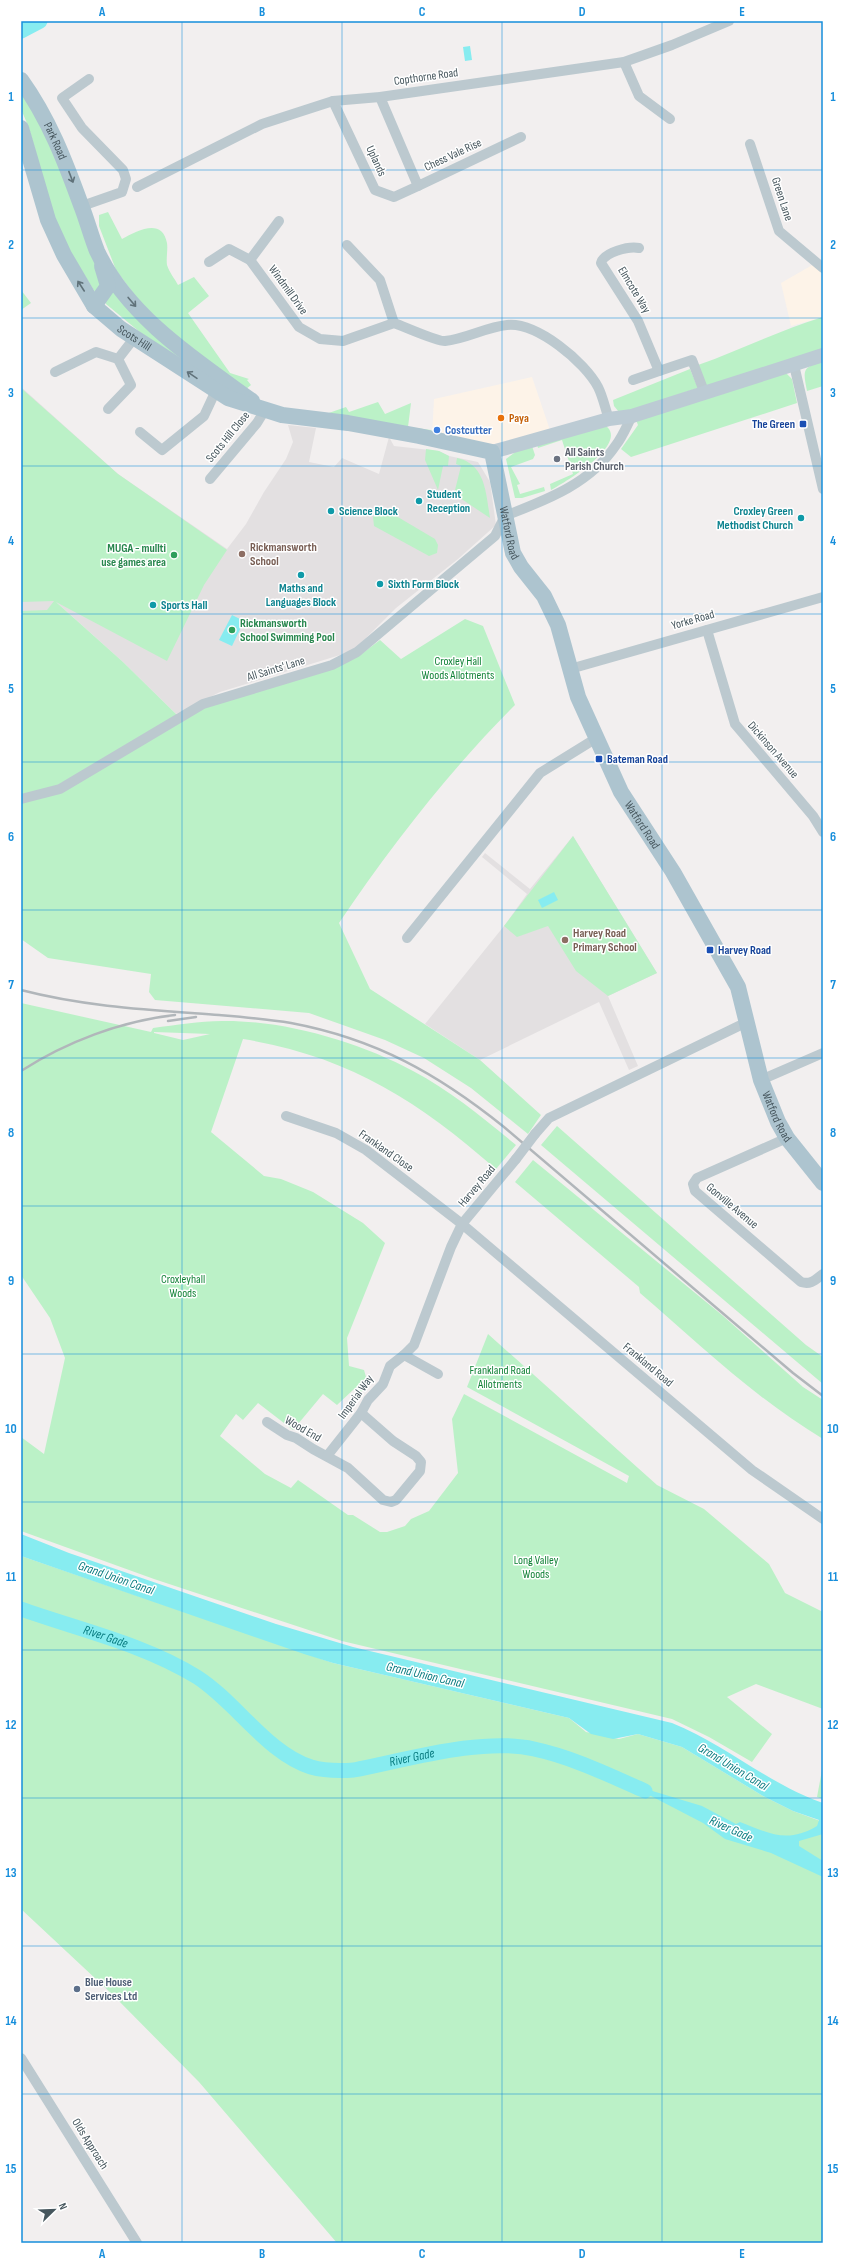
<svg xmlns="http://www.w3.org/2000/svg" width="844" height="2264" font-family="'Sofia Sans Condensed',sans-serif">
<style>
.commercial{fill:#fdf3e8}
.education{fill:#e3e0e1}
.green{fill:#bbf1c7;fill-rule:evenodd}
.water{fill:#87ecf0}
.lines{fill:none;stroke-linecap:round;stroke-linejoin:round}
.river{stroke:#87ecf0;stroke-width:15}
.street{stroke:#bcc9cf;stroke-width:10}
.secondary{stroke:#bccbd4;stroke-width:14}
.primary{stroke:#adc4cf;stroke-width:16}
.rail{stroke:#b1b6ba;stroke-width:2.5}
.street-bridge{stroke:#bcc9cf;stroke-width:10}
.oneway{stroke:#60727a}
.grid{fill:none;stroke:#168edb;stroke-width:1;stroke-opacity:0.55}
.food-dot{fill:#e8710a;stroke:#fff;stroke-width:1.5}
.transit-dot{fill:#1a4fb4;stroke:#fff;stroke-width:1.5}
.shop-dot{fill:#3f7fe0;stroke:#fff;stroke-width:1.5}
.worship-dot{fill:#6b7280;stroke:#fff;stroke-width:1.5}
.culture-dot{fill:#0f9aa8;stroke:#fff;stroke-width:1.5}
.education-dot{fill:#8d6e63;stroke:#fff;stroke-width:1.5}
.leisure-dot{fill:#2e9e5b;stroke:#fff;stroke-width:1.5}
.service-dot{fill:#5c6f8a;stroke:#fff;stroke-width:1.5}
.labels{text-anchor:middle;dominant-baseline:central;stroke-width:3;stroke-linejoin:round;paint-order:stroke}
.street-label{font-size:12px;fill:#46565d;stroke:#fff}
.food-label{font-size:12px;font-weight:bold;fill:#c56008;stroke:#fff;text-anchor:start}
.transit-label{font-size:12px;font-weight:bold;fill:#164399;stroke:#fff;text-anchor:start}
.shop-label{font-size:12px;font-weight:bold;fill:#366cbe;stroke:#fff;text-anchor:start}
.worship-label{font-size:12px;font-weight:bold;fill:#5b616d;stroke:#fff;text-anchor:start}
.culture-label{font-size:12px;font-weight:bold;fill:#0d838f;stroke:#fff;text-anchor:start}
.education-label{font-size:12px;font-weight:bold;fill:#785e54;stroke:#fff;text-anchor:start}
.leisure-label{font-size:12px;font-weight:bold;fill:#27864d;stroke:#fff;text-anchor:end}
.park-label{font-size:12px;fill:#138338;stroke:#fff}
.service-label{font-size:12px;font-weight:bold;fill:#4e5e75;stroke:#fff;text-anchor:start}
.water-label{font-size:13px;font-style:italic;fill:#097c80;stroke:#fff}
.neatline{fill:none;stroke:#168edb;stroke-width:1.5}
.grid-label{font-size:13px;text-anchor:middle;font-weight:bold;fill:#168edb}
</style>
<rect width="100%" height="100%" fill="#f2efef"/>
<g class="commercial">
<polygon points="814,264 823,270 823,317 791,326 781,283"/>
<polygon points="532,377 550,430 490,445 432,436 434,399"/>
</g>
<g class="education">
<polygon points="21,387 118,474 227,549 246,524 264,492 286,459 293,442 288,425 316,428 309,462 334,467 342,458 379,474 389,437 394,446 439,451 449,456 478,462 490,482 496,525 458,559 396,608 353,651 220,692 176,714 123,662 55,601 21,642"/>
<polygon points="573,836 657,973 608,996 638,1066 629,1070 599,1002 480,1060 425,1024 504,926 527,894 482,857 485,853 530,889"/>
</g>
<g class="green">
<polygon points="21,86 36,108 105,282 95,292 58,232 29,128 21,109"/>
<path d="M108 212 122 239C137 231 162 217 167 243 168 250 166 258 167 265 169 272 175 279 178 285L194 277 209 296 188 313 230 373 249 379 247 380 251 385 245 390 180 340 139 301 116 270 99 226V215Z"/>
<polygon points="21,290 31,303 21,310"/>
<polygon points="112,290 214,380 141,333 106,304 105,301"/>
<path d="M823 317V349L706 387 698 365C740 350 780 330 823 317Z"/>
<path d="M823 361V386L807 391C803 369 802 368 823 361Z"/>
<polygon points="690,369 698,388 632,410 619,412 614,406 613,400"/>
<polygon points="780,373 787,374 792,379 797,403 631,457 621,449 638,425 636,420"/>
<path d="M21 388 118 474 227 550 204 585 167 661 56 602 123 662 176 714 180 721 202 708 364 652 380 640 401 659 465 619 483 626 515 705C449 771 391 846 339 923L370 989 480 1060 541 1115 528 1134 471 1088 424 1058 385 1040 309 1013 155 1000 149 992 151 974 48 958 21 939V611L47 610 54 601 21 602Z"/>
<polygon points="378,402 385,414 411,403 408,427 431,430 432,434 323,415 346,407 349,412"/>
<path d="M603 424C634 441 566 482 551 490L550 484 573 474 562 440 538 448 537 444Z"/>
<polygon points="532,446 535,455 533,459 511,467 520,484 517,485 520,494 544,487 545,491 522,498 515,498 506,459 518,450"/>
<polygon points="426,449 439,451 449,456 448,466 443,466 438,490 425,460"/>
<path d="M457 458C486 464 486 494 490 518L454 494 461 466 456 464Z"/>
<polygon points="386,510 435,539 438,545 437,553 429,556 374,526 373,517 379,511"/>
<polygon points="573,836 657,973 608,996 576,971 548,926 517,937 504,926"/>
<path d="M21 1003 151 1032 153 1028C176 1025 199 1021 222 1021 284 1020 359 1042 413 1071 451 1091 483 1118 516 1145L496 1169C417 1100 348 1056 243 1039L211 1132 264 1176 281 1179 313 1192 363 1223 385 1243 347 1338 349 1366 364 1370 368 1384 360 1394 354 1389 337 1405 323 1394 293 1430 258 1403 243 1420 236 1414 220 1436 265 1474 291 1488 298 1480 348 1515H353L380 1532H387L405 1526 411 1519 429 1511 458 1473 452 1419 464 1394 627 1483 629 1476 467 1387 488 1334 657 1485 704 1509 769 1564 785 1593 823 1612V1709L756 1684 727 1697 772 1734 752 1762 709 1737 672 1719 342 1641 154 1579 21 1531V1437L44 1454 65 1358 50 1318 21 1275ZM154 1033V1032L210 1034 183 1040Z"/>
<polygon points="557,1126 806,1345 823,1357 823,1384 541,1145"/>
<path d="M533 1160 722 1315 803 1387 823 1400V1439C756 1399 699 1344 640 1293L639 1287 515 1182Z"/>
<polygon points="21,1556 333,1663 569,1718 586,1732 619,1739 638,1734 682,1747 763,1796 793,1811 823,1822 823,2243 337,2243 199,2082 113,1995 21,1909"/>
<polygon points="823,1765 823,1799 817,1797"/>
</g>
<g class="water">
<polygon points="470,46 472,60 465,61 463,47"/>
<polygon points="232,615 244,621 232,646 219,640"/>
<polygon points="554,892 558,900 542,908 538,900"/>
<path d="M21 1534 69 1553 276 1624 353 1647 672 1723C725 1744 768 1784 823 1803V1834L799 1841V1846L823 1861V1877L771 1853 725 1839 703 1823 626 1783 702 1806 736 1824 740 1822C769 1833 787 1844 817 1826L819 1820 793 1811 763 1796 682 1747 638 1734 613 1739 591 1734 569 1718 333 1663 304 1654 21 1556Z"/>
</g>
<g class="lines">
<g class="river">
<polyline points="21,31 40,21"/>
<path id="s1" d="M21 1609C80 1630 144 1644 197 1677 236 1702 267 1753 311 1767 325 1771 340 1771 354 1770 406 1760 482 1737 534 1749 572 1757 609 1775 645 1791"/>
</g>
<g class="street">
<polyline points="624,62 639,96 670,119"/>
<polyline points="380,97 418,186 521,137"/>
<polyline points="333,101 375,190 394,197 418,186"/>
<polyline points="750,144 779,231 823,268"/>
<polyline points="137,187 262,124 333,101 380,97 624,62 672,45 729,21"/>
<polyline points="82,206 122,192 126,179 123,170 82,128 62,98 89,79"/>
<polyline points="347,245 380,280 394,323"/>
<path d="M639 248C629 246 604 252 601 263L638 321 659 371 692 360 705 394"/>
<polyline points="250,260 279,221"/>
<path d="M209 262 229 249 250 260 299 327 320 339 343 341 394 323C403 326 438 342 445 341 466 339 486 327 507 325 537 322 585 362 598 387 603 397 605 408 609 419"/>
<polyline points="794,365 823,489"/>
<polyline points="55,372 96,352 118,359 135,337"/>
<polyline points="633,380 659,371"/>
<polyline points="108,409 131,385 118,359"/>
<polyline points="140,432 162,450 204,416 218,386"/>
<polyline points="210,479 257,423 265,410"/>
<polyline points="707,630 735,724 813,816 823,832"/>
<polyline points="570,669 823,597"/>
<path d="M21 799 60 789 203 704 332 665 357 652 495 536 505 516C546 500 590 484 616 445 623 436 627 425 632 416"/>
<polyline points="407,938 540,773 595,739"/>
<polyline points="761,1080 823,1053"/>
<polyline points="286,1116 336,1133 366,1150 462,1224 752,1470 823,1519"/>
<polyline points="535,1134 549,1118 747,1022"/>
<path d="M787 1138 697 1178 693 1184 695 1191 801 1282C811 1285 815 1280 823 1274"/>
<polyline points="438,1374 404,1355 414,1345 451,1247 462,1224 516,1159"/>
<polyline points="267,1422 287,1435 296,1438 313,1449 348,1468 383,1500 391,1502 396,1500 420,1471 421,1462 416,1456 393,1441 361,1413"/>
<polyline points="327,1456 361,1413 368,1400 383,1384 390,1366 404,1355"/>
<polyline points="21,2058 137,2243"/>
</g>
<polyline class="secondary" points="492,452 609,419 632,416 823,355"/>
<g class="primary">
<path id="s2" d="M21 80C49 119 65 161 81 205 87 220 91 236 97 251 127 316 195 360 252 401"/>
<path id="s3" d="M21 128 48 220 64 255 94 306 121 329 228 398 282 415 348 423 419 436 492 452 513 553 521 567 544 596 558 625 578 697 621 792 673 872 738 987 761 1080 778 1122 787 1138 823 1183"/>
<polyline points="94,306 108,286 102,266"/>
</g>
<g class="rail">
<path d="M21 990C86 1007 152 1010 219 1015 243 1017 268 1019 291 1023 376 1039 438 1074 504 1127L793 1373 823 1396"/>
<polyline points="168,1021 196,1017"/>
<path d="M21 1071C66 1042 121 1021 175 1015"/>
</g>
<polyline class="street-bridge" points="516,1159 535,1134"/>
</g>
<defs><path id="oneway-shaft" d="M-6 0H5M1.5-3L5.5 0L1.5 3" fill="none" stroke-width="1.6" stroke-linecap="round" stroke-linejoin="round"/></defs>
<g class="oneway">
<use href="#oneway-shaft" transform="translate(71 177) rotate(69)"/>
<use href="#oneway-shaft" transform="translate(81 286) rotate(-123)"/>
<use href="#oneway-shaft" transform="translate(132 302) rotate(50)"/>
<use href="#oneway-shaft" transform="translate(192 375) rotate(-146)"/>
</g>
<path class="grid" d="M182 21V2243M342 21V2243M502 21V2243M662 21V2243M21 170H823M21 318H823M21 466H823M21 614H823M21 762H823M21 910H823M21 1058H823M21 1206H823M21 1354H823M21 1502H823M21 1650H823M21 1798H823M21 1946H823M21 2094H823"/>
<circle class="food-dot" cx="501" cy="418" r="4"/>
<g class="transit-dot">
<rect x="799" y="420" width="8" height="8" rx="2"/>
<rect x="595" y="755" width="8" height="8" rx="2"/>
<rect x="706" y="946" width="8" height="8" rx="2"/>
</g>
<circle class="shop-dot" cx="437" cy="430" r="4"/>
<circle class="worship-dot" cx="557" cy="459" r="4"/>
<g class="culture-dot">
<circle cx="419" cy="501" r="4"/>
<circle cx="331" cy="511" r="4"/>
<circle cx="801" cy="518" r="4"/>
<circle cx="301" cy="575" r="4"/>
<circle cx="380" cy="584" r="4"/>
<circle cx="153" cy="605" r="4"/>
</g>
<g class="education-dot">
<circle cx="242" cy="554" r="4"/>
<circle cx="565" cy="940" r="4"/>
</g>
<g class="leisure-dot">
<circle cx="174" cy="555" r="4"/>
<circle cx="232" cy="630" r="4"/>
</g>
<circle class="service-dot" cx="77" cy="1989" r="4"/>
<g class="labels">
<g class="street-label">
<text transform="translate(426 77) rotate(-8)">Copthorne Road</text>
<text stroke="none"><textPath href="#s2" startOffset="70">Park Road</textPath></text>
<text transform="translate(453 155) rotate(-25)">Chess Vale Rise</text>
<text transform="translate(376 161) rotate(65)">Uplands</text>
<text transform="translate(782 199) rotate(72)">Green Lane</text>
<text transform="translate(288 290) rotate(54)">Windmill Drive</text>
<text transform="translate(634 290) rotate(59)">Elmcote Way</text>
<text stroke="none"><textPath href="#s3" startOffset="245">Scots Hill</textPath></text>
<text transform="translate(228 437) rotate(-51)">Scots Hill Close</text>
<text stroke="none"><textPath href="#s3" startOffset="709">Watford Road</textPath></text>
<text transform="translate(693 620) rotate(-16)">Yorke Road</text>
<text transform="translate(276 669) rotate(-17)">All Saints' Lane</text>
<text transform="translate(773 750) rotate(49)">Dickinson Avenue</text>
<text stroke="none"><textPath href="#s3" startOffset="1033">Watford Road</textPath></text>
<text stroke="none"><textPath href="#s3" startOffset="1357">Watford Road</textPath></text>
<text transform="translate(386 1151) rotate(35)">Frankland Close</text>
<text transform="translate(477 1186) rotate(-50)">Harvey Road</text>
<text transform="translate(732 1206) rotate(40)">Gonville Avenue</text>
<text transform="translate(648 1365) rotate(40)">Frankland Road</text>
<text transform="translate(356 1397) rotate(-54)">Imperial Way</text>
<text transform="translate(303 1429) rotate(30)">Wood End</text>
<text transform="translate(90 2144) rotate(58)">Olds Approach</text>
</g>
<g class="food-label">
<text x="509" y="418">Paya</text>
</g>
<g class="transit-label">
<text x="795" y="424" text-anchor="end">The Green</text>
<text x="607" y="759">Bateman Road</text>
<text x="718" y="950">Harvey Road</text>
</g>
<g class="shop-label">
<text x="445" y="430">Costcutter</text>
</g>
<g class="worship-label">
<text x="565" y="452">All Saints<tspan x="565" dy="14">Parish Church</tspan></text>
</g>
<g class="culture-label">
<text x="427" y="494">Student<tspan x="427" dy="14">Reception</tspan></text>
<text x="339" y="511">Science Block</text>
<text x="793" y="511" text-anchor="end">Croxley Green<tspan x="793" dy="14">Methodist Church</tspan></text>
<text x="388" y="584">Sixth Form Block</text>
<text x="301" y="588" text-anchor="middle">Maths and<tspan x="301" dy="14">Languages Block</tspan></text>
<text x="161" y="605">Sports Hall</text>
</g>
<g class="education-label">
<text x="250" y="547">Rickmansworth<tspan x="250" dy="14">School</tspan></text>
<text x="573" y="933">Harvey Road<tspan x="573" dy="14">Primary School</tspan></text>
</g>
<g class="leisure-label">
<text x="166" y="548">MUGA - mullti<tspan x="166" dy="14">use games area</tspan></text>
<text x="240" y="623" text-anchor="start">Rickmansworth<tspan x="240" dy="14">School Swimming Pool</tspan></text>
</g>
<g class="park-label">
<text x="458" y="661">Croxley Hall<tspan x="458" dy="14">Woods Allotments</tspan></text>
<text x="183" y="1279">Croxleyhall<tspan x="183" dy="14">Woods</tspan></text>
<text x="500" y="1370">Frankland Road<tspan x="500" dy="14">Allotments</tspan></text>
<text x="536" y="1560">Long Valley<tspan x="536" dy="14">Woods</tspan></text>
</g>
<g class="service-label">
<text x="85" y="1982">Blue House<tspan x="85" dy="14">Services Ltd</tspan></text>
</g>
<g class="water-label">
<text transform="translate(116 1578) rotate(19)">Grand Union Canal</text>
<text stroke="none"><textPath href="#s1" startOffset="89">River Gade</textPath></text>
<text transform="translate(425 1675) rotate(13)">Grand Union Canal</text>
<text stroke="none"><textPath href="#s1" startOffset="438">River Gade</textPath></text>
<text transform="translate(733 1767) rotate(31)">Grand Union Canal</text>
<text transform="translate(731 1829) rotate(24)">River Gade</text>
</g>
</g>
<rect width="844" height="2264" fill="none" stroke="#ffffff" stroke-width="44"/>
<g transform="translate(54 2210) rotate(67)" stroke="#ffffff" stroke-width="3" paint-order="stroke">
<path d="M0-3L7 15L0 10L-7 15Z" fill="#46565d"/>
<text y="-6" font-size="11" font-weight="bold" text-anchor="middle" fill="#46565d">N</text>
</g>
<rect x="22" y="22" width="800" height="2220" class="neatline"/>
<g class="grid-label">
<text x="102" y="16">A</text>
<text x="262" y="16">B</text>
<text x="422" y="16">C</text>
<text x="582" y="16">D</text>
<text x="742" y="16">E</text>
<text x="11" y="101">1</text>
<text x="833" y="101">1</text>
<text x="11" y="249">2</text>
<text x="833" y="249">2</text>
<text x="11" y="397">3</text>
<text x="833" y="397">3</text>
<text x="11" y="545">4</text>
<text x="833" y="545">4</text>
<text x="11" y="693">5</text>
<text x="833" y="693">5</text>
<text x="11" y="841">6</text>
<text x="833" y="841">6</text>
<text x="11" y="989">7</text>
<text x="833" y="989">7</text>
<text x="11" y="1137">8</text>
<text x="833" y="1137">8</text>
<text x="11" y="1285">9</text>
<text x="833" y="1285">9</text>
<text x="11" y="1433">10</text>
<text x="833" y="1433">10</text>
<text x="11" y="1581">11</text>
<text x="833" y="1581">11</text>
<text x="11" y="1729">12</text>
<text x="833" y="1729">12</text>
<text x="11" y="1877">13</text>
<text x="833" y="1877">13</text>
<text x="11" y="2025">14</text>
<text x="833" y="2025">14</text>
<text x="11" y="2173">15</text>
<text x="833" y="2173">15</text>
<text x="102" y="2258">A</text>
<text x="262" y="2258">B</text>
<text x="422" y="2258">C</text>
<text x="582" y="2258">D</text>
<text x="742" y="2258">E</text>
</g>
</svg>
